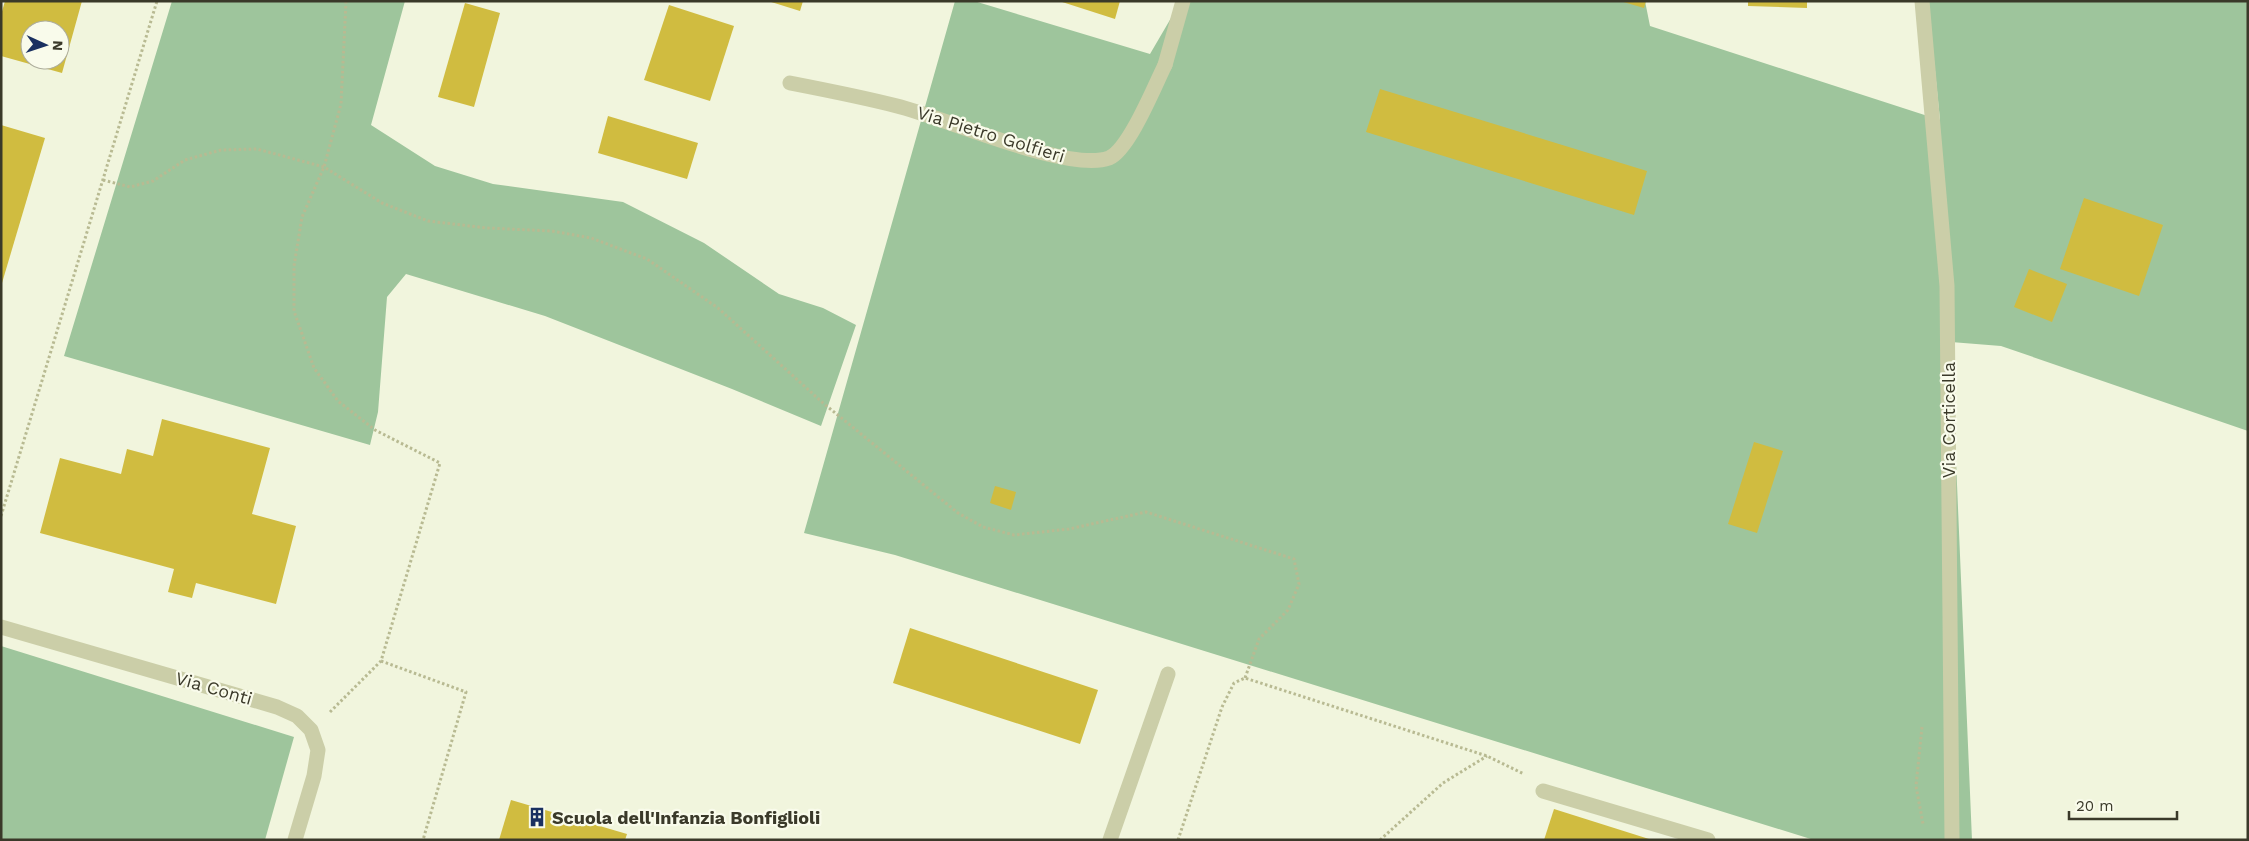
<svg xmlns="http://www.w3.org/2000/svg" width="2249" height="841" font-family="'Work Sans',sans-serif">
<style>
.green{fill:#9ec59c}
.building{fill:#d0bc40;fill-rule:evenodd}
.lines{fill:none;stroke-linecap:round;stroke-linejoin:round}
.path{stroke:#b8ba92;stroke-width:3;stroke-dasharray:2.5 2.5;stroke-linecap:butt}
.lane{stroke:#cbcea8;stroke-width:15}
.street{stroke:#cbcea8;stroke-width:15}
.labels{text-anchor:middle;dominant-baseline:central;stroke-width:4.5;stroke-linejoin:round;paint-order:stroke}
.street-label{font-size:18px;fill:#3a3929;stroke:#f9fbeb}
.poi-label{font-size:18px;font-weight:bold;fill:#3a3929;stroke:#f9fbeb;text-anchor:start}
</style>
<rect width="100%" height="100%" fill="#f1f5dd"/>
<g class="green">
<polygon points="172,1 405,1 371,125 435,166 493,184 623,202 704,243 779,294 823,308 856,325 821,426 732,389 545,316 406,274 387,297 378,412 370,445 64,356"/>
<polygon points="955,1 974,1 1150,54 1181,1 1645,1 1650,26 1940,120 1928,1 2248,1 2248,431 2001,346 1951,342 1972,840 1814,840 895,555 804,533"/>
<polygon points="1,646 294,737 265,840 1,840"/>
</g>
<g class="building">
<path d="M5 1H82L62 73 1 56V15ZM30 30H60V60H30Z"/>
<polygon points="768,1 803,1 800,11"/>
<polygon points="1059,1 1120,1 1115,19"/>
<polygon points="1620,1 1646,1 1644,8"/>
<polygon points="1748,1 1807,1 1807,8 1748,6"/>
<polygon points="465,3 500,13 474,107 438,97"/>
<polygon points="669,5 734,26 710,101 644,80"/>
<polygon points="1380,89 1647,171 1634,215 1366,132"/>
<polygon points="608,116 698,143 687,179 598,153"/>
<polygon points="1,125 45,138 2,283 1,283"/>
<polygon points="2084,198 2163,225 2139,296 2060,269"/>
<polygon points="2029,269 2067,284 2052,322 2014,307"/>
<polygon points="162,419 270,448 252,514 296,526 276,604 196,583 192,598 168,592 174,569 40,533 60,458 121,474 127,449 153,456"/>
<polygon points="1754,442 1783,451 1757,533 1728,524"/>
<polygon points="995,486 1016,492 1011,510 990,503"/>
<polygon points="910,628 1098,690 1080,744 893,683"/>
<polygon points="511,800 627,834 625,840 499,840"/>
<polygon points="1554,809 1649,839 1649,840 1544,840"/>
</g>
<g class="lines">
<g class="path">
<polyline points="103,180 130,187 153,181 185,160 221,150 257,149 324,167 382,203 428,221 487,228 552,231 591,238 647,259 718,308 823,403 958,513 983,527 1014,535 1069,529 1146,512 1294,559 1299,584 1288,610 1259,639 1245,678"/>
<polyline points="1,516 157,1"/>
<polyline points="381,661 466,692 423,840"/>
<polyline points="330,712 381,661 440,463 375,430 338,401 314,368 294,311 294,266 302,217 324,167 341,104 346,1"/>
<polyline points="1922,727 1916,786 1923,824"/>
<polyline points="1178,840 1222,707 1234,683 1245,678 1487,756 1524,774"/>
<polyline points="1380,840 1443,783 1487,756"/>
</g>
<path class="lane" d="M790 83C826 90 862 97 897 106 943 117 1068 173 1109 158 1129 150 1155 85 1165 65"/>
<g class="street">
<polyline points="1922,1 1947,286 1952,840"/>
<polyline points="1165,65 1183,1"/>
<polyline points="1,627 229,693 277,707 297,716 311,730 318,750 314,776 295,840"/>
<polyline points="1543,791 1708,840"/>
<polyline points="1110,840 1168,674"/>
</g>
</g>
<defs>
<symbol id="building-bare" viewBox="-9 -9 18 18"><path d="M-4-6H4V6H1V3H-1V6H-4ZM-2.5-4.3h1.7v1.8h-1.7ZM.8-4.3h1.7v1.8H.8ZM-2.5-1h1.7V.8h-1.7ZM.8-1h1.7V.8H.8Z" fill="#1a3060" stroke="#f9fbeb" stroke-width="2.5" paint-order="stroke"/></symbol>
</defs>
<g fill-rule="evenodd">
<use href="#building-bare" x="523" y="803" width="28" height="28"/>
</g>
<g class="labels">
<g class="street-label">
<text transform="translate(991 134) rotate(17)">Via Pietro Golfieri</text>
<text transform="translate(1948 420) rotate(-90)">Via Corticella</text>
<text transform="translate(214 688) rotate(16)">Via Conti</text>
</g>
<g class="poi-label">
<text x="552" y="817">Scuola dell'Infanzia Bonfiglioli</text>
</g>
</g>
<rect width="2249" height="841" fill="none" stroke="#3a3929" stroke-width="5"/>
<g transform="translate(45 45) rotate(93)"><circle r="24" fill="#f9fbeb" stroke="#adad9d"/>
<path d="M0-4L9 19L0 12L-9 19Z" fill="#1a3060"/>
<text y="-8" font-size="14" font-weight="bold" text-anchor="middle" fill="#3a3929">N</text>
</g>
<path d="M2069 811v8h108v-8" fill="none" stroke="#3a3929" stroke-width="2.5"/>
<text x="2076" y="811" font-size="15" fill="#3a3929" stroke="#f9fbeb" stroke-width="4" paint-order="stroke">20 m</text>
</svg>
